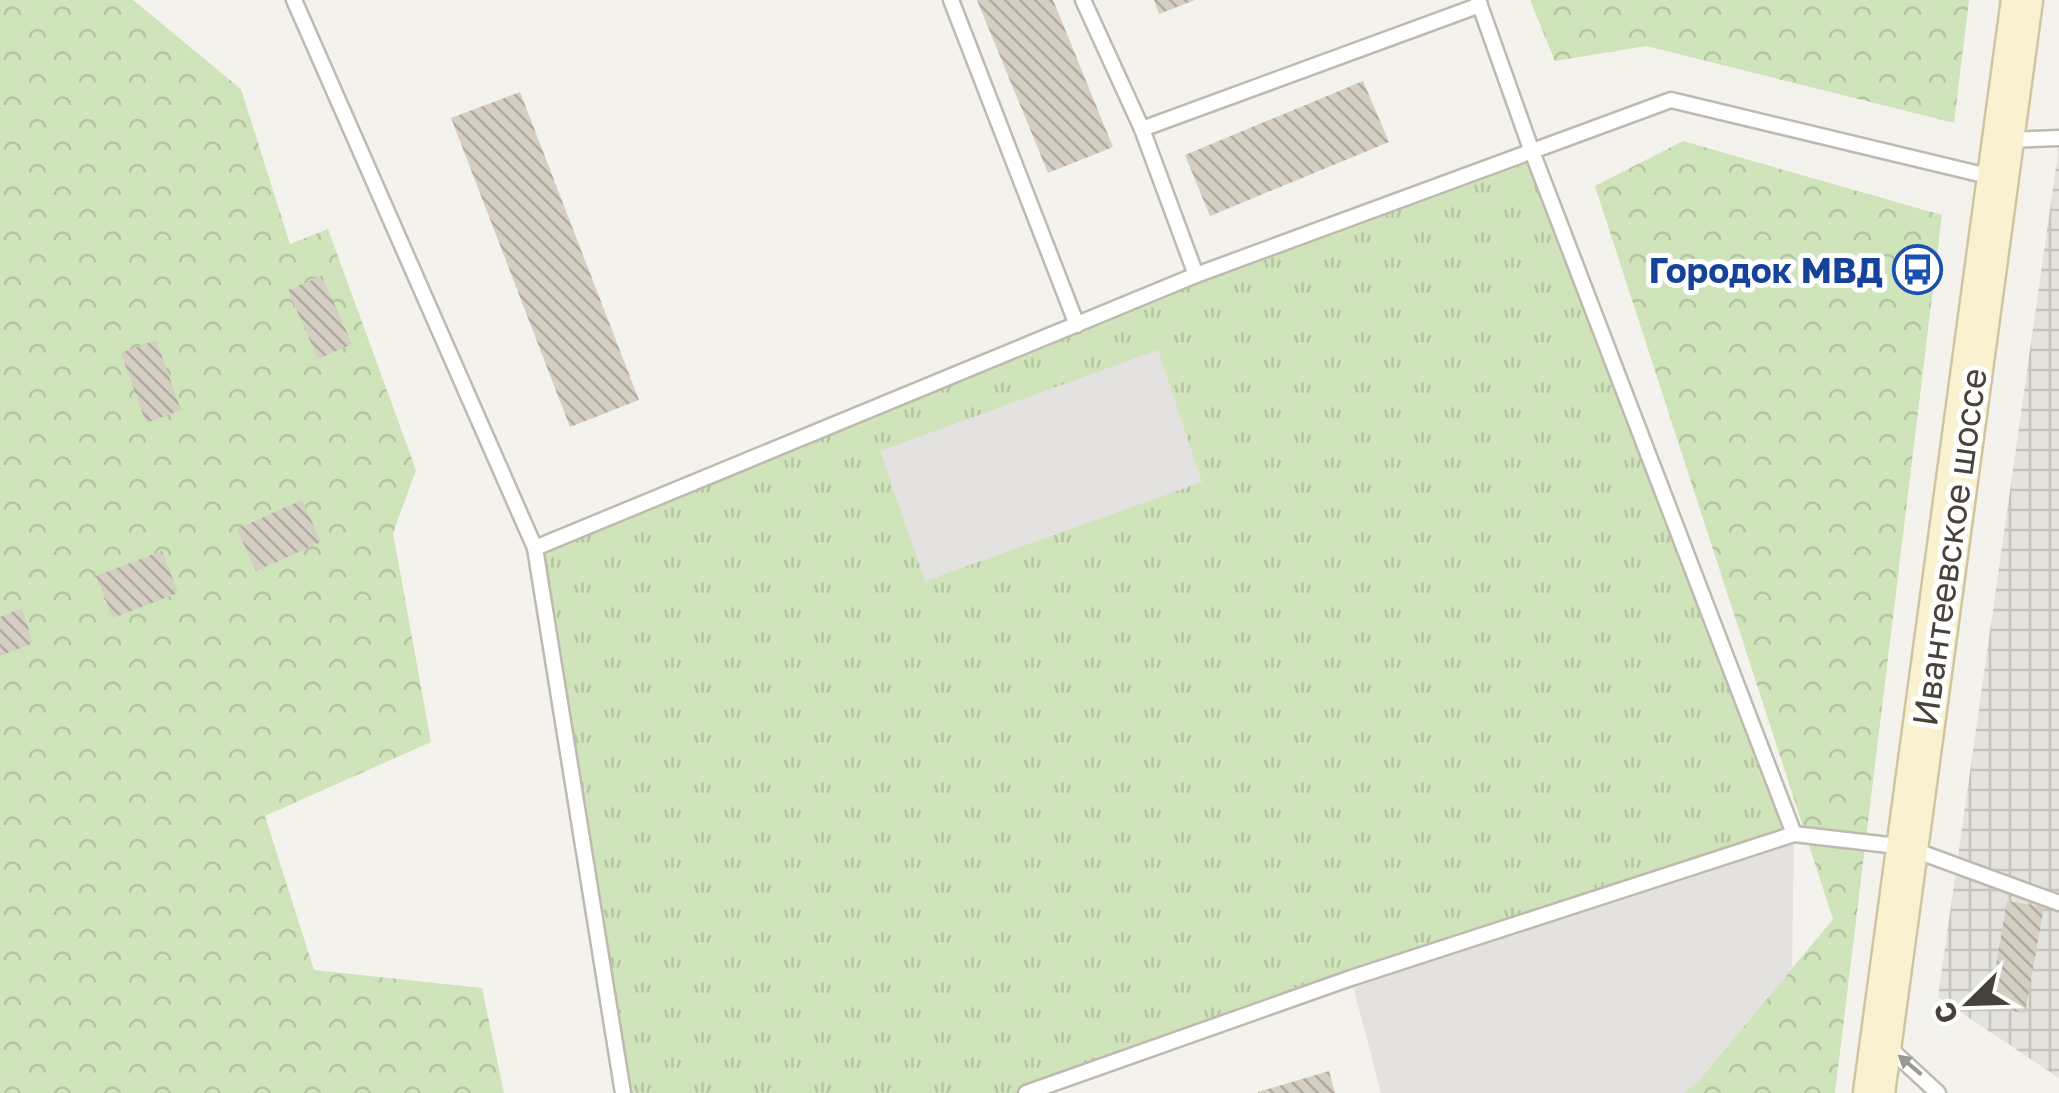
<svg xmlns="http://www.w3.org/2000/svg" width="2059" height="1093" font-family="'Golos Text',sans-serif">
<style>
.industrial{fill:url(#industrial-grid)}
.forest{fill:url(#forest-crowns)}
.park{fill:url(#park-tufts)}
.parking{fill:#e4e2e0}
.building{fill:url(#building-back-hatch)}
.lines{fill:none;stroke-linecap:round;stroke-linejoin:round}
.service-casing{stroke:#bfbaaf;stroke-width:19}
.secondary-casing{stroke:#cfc5a1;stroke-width:45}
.service{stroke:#fff;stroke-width:14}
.secondary{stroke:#f9f2d1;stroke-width:40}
.oneway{fill:#9a9893}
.labels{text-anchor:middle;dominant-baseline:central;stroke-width:10;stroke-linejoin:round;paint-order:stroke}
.transit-label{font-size:35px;font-weight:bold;fill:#164399;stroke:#fff;text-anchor:end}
.street-label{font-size:35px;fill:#48433a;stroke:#fff}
</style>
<defs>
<pattern id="industrial-grid" width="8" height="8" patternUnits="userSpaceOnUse" patternTransform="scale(2.5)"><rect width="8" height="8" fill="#e4e2dd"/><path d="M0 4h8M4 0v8" fill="none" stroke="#c5c3be"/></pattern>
<pattern id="forest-crowns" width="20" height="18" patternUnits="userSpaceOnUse" patternTransform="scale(2.5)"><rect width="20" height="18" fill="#cfe4ba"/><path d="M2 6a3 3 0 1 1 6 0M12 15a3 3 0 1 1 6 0" fill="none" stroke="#b3c5a1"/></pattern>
<pattern id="park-tufts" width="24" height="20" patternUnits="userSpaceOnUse" patternTransform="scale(2.5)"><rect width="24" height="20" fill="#cfe4ba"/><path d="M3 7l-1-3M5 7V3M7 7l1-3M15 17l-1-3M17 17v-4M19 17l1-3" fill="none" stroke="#b3c5a1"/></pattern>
<pattern id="building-back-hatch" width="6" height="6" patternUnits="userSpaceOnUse" patternTransform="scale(2.5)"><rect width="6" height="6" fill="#d5cfc3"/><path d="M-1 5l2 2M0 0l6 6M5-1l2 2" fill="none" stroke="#afaa9f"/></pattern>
</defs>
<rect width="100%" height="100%" fill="#f4f2ec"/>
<polygon class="industrial" points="2059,146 2059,1078 1938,997"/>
<g class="forest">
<polygon points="0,0 133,0 241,89 290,244 328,229 416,470 393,533 431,742 265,816 314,970 482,988 504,1093 0,1093"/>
<polygon points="1530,0 1969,0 1954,123 1646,46 1555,61"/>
<polygon points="1683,141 1942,215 1835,1093 1684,1093 1700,1079 1833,919 1595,186"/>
</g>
<polygon class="park" points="1531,149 1794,834 1037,1093 623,1093 535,548"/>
<g class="parking">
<polygon points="1158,350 1202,482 925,581 880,451"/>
<polygon points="1794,834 1792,969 1700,1079 1684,1093 1381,1093 1351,978"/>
</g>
<g class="building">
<polygon points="977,0 1053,0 1113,147 1048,173"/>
<polygon points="1154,0 1195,0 1159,14"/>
<polygon points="1363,81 1389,142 1210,216 1185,155"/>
<polygon points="520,92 639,400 570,427 451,118"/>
<polygon points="322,276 352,344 318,359 288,290"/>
<polygon points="156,340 181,410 146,423 121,353"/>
<polygon points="302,500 321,542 256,571 237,529"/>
<polygon points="162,551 178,593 113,618 96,576"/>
<polygon points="22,608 33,643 0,656 0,617"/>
<polygon points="2007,901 2044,907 2025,1013 1989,1007"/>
<polygon points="1329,1071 1335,1093 1258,1093 1258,1092"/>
</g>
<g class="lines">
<defs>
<g id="service">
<polyline points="294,0 535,548"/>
<polyline points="951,0 1077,325"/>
<polyline points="1083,0 1142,129 1196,275"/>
<polyline points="1142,129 1480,5"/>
<polyline points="2005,140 2059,138"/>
<polyline points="1794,834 1906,847 2059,903"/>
<polyline points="1887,1046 1938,1093"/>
<polyline points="623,1093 535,548 1196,275 1671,100 1992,177"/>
<polyline points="1026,1093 1351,978 1794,834 1531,149 1478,0"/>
</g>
<polyline id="secondary" points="1874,1093 2022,0"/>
</defs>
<use href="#service" class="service-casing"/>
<use href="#secondary" class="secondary-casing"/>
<use href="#service" class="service"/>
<use href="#secondary" class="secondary"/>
</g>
<defs><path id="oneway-solid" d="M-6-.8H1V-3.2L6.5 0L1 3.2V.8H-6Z" transform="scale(2.5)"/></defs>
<use class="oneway" href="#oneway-solid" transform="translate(1910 1065) rotate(-140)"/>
<defs>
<symbol id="bus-ring" viewBox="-11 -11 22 22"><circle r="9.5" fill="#fff" stroke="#1a4fb4" stroke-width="1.5"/><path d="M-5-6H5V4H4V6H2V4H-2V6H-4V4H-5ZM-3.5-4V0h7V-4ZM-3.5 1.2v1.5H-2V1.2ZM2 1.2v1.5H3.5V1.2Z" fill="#1a4fb4"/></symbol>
</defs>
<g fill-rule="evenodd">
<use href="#bus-ring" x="1890" y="242" width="55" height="55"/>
</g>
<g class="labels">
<g class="transit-label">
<text x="1883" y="270">Городок МВД</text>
</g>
<g class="street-label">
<text transform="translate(1949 547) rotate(-82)">Ивантеевское шоссе</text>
</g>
</g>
<g transform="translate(1969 1003) rotate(247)" stroke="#ffffff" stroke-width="8" paint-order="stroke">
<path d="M0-8L18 38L0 25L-18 38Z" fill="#48433a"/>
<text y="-15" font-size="28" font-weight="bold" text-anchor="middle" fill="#48433a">С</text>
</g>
</svg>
